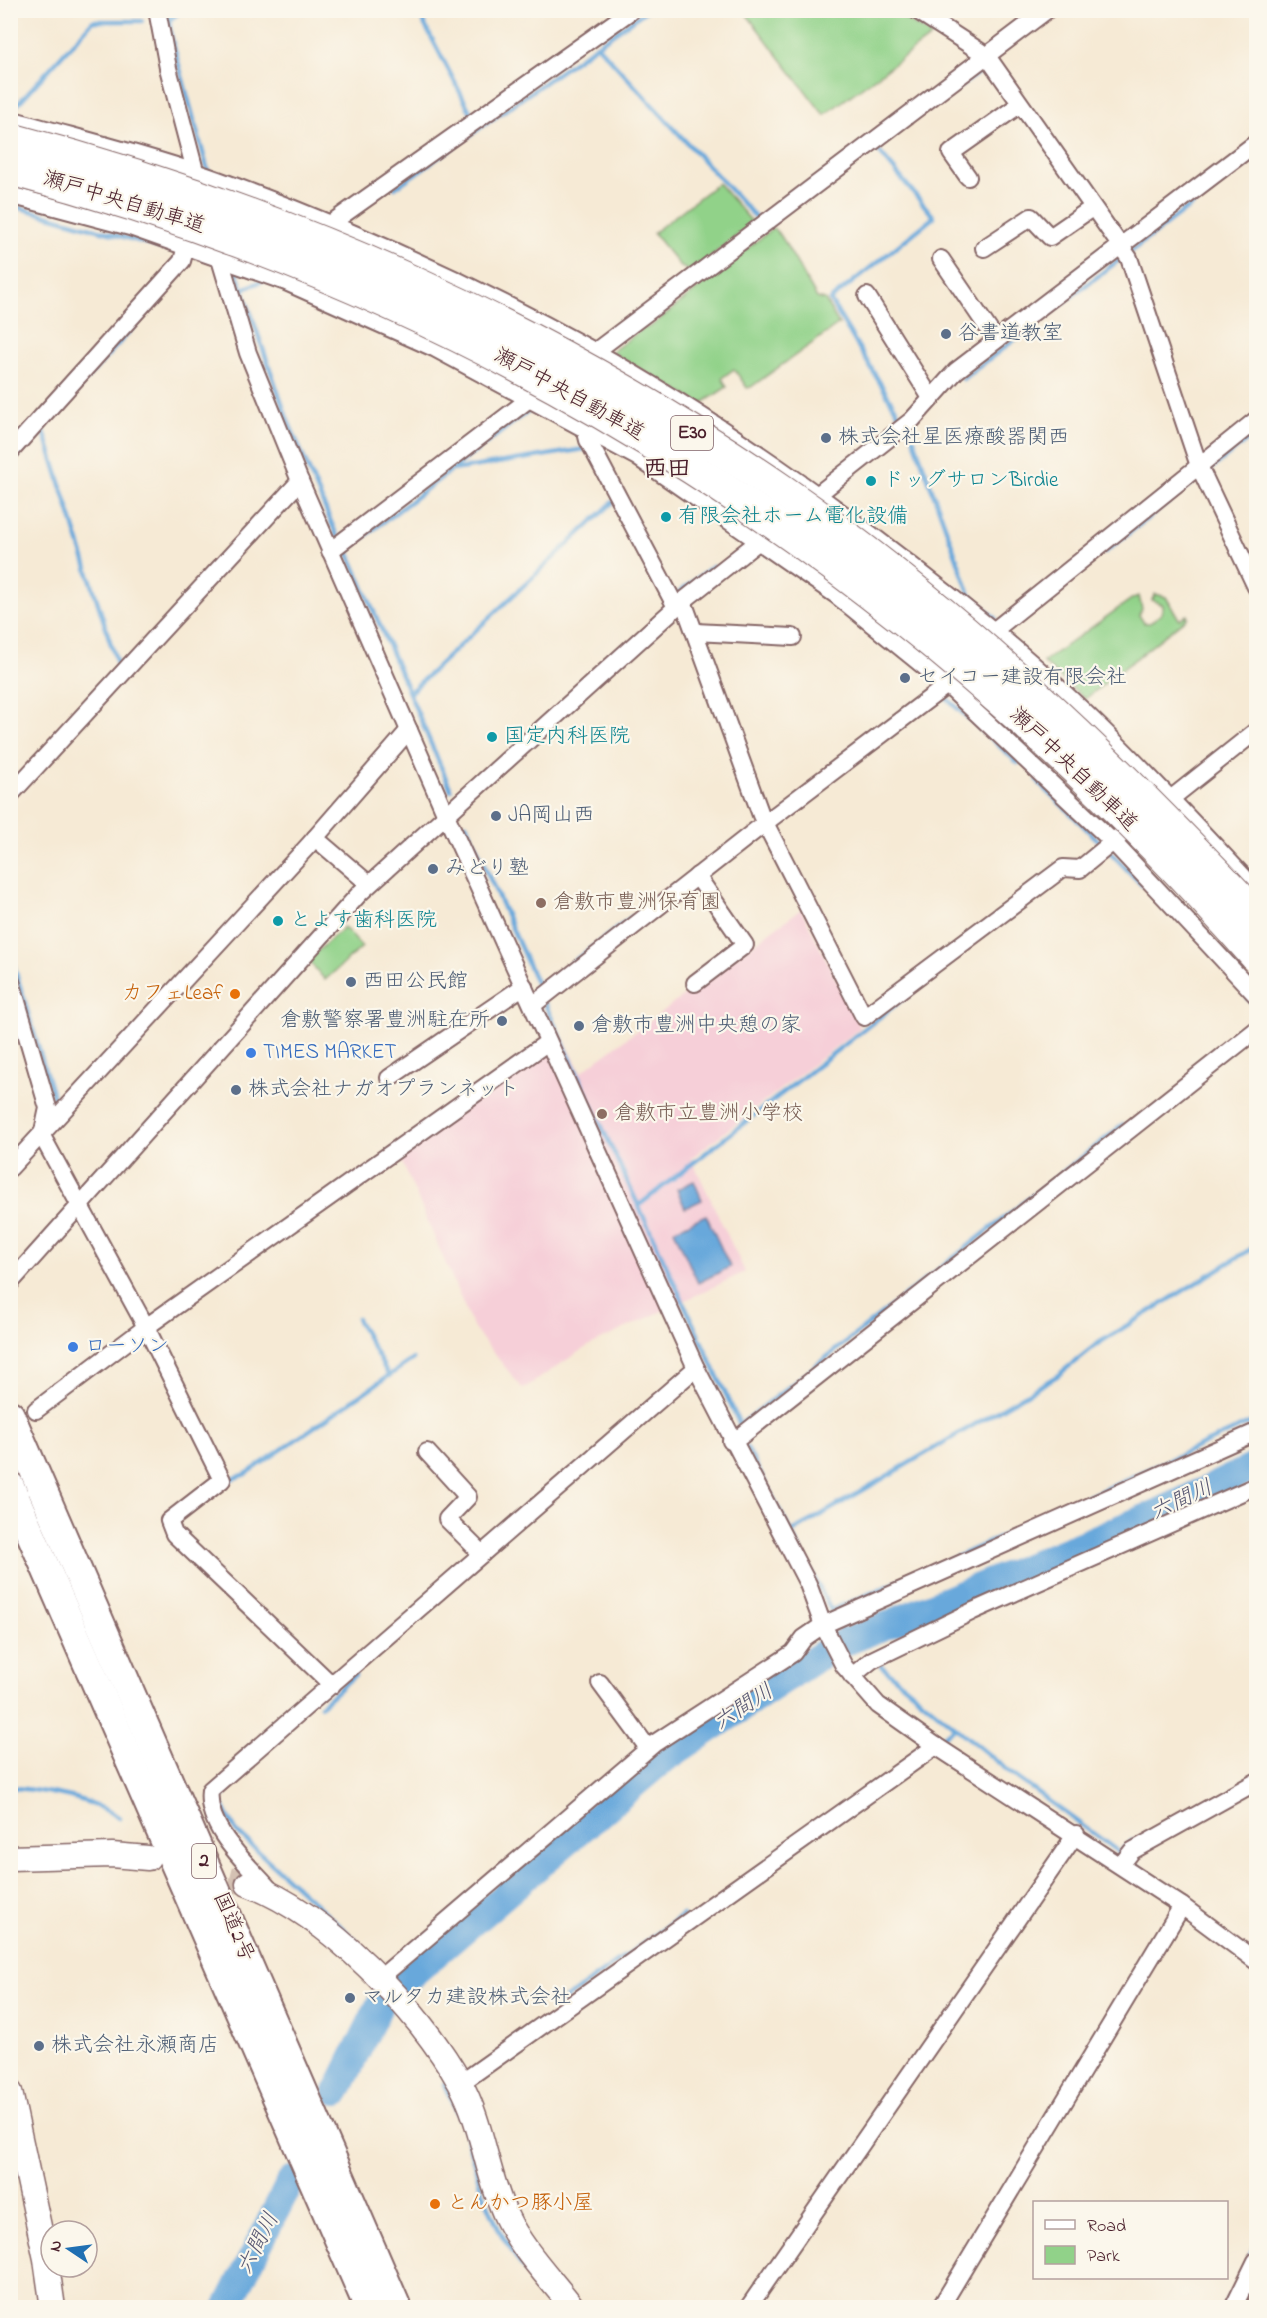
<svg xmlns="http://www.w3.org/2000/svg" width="1267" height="2318" font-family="'Indie Flower','Klee One',sans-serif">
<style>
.built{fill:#f6cfd8}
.green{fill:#91d289;stroke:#6e785a;stroke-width:1.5}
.water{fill:#68a8db;stroke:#596483;stroke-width:1.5}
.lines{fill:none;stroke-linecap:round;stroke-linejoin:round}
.stream{stroke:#68a8db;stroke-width:4.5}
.river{stroke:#68a8db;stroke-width:28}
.secondary-tunnel{stroke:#d4c1b3;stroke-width:24;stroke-dasharray:24 12;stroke-linecap:butt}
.minor-casing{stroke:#866666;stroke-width:20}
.secondary-casing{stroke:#866666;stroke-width:27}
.trunk-casing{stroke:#866666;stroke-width:32}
.minor{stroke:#fff;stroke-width:16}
.secondary{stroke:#fff;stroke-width:24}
.trunk{stroke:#fff;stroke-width:28}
.motorway-bridge-casing{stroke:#866666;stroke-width:34;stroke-linecap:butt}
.motorway-bridge{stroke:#fff;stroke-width:32}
.service-dot{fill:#5c6f8a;stroke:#fbf7ec;stroke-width:2}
.culture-dot{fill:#0f9aa8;stroke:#fbf7ec;stroke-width:2}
.education-dot{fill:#8d6e63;stroke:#fbf7ec;stroke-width:2}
.food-dot{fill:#e8710a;stroke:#fbf7ec;stroke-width:2}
.shop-dot{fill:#3f7fe0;stroke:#fbf7ec;stroke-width:2}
.labels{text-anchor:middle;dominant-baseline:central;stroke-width:4.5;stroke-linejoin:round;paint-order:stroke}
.shield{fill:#fbf7ec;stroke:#7f6065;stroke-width:1.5}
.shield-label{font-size:20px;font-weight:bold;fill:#4a1f2b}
.street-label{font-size:21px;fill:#4a1f2b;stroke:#fbf7ec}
.service-label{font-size:21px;fill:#4e5e75;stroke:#fbf7ec;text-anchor:start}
.culture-label{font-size:21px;fill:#0d838f;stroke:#fbf7ec;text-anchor:start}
.education-label{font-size:21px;fill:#785e54;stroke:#fbf7ec;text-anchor:start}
.food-label{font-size:21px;fill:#c56008;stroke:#fbf7ec;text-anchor:end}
.shop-label{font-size:21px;fill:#366cbe;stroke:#fbf7ec;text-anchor:start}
.water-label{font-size:22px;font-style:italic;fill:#565671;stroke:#fbf7ec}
.quarter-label{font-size:24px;font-weight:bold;fill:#4a1f2b;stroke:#fbf7ec}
</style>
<rect width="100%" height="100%" fill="#fbf7ec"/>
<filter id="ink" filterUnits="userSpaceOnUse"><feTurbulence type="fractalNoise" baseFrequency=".0167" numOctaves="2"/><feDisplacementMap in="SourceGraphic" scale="12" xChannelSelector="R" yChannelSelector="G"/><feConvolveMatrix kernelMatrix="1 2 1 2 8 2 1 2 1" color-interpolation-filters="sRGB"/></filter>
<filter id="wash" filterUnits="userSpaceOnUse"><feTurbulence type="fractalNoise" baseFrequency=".008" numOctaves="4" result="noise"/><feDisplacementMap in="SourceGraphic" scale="24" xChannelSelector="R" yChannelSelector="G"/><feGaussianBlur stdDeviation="1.35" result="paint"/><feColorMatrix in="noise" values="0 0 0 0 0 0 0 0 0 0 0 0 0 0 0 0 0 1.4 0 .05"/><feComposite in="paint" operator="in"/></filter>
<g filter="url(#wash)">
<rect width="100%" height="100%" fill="#f6ead5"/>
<polygon class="built" points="801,909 860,1028 691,1158 745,1272 588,1346 523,1389 474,1329 399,1155 562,1035 581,1072"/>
<g class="green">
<polygon points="744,11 893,11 932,36 824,115"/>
<polygon points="718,183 753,223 691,272 681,267 653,233"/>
<polygon points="773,228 781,236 817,298 825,300 839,324 751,387 747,388 734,369 722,378 727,387 701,404 611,352 644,328 650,327"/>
<polygon points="1155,594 1166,597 1179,619 1187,615 1188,617 1085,699 1043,662 1133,598 1139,596 1142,609 1139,615 1144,623 1150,623 1161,614 1163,605 1152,600"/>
<polygon points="344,927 362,947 325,980 308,960"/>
</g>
<g class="water">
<polygon points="694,1181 702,1200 685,1208 677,1189"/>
<polygon points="706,1215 730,1267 698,1283 674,1230"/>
</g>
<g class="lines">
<g class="stream">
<polyline points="168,10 171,36 208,171"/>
<polyline points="417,10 473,117"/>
<polyline points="900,10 976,59"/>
<polyline points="168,21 183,10"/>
<polyline points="597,45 760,222"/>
<polyline points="954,91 988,65"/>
<polyline points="15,107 93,21 142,21"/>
<polyline points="876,148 934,217 830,300 903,421"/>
<polyline points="395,188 647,10"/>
<polyline points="10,205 170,250"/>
<polyline points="1130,252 1256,156"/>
<polyline points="235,268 288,421 337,536"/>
<polyline points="243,289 265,280"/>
<polyline points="963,379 1123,257"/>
<polyline points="43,428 119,670"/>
<polyline points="912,434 970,595 995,618"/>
<polyline points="31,441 169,287"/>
<polyline points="10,463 19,454"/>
<polyline points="453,470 585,449"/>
<polyline points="1207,472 1256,433"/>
<polyline points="346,547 451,790"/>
<polyline points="347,550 532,408"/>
<polyline points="1105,552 1200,477"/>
<polyline points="676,595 712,567"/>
<polyline points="409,693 613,502"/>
<polyline points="944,696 1018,763"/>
<polyline points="1037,781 1103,845"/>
<polyline points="466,824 539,989"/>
<polyline points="1110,852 1142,885"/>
<polyline points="10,953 57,1110"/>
<polyline points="539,988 632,917"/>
<polyline points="1248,998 1256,1007"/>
<polyline points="545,1004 741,1427"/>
<polyline points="1247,1027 1256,1020"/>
<polyline points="638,1206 950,962"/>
<polyline points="357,1319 389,1376"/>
<polyline points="740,1425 1123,1125"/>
<polyline points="747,1448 831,1610"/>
<polyline points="226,1481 246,1474 413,1359"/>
<polyline points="792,1532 1057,1376 1097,1344 1256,1246"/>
<polyline points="831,1610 954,1558 1256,1420"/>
<polyline points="841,1629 847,1642"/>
<polyline points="869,1632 873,1643"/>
<polyline points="881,1666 1012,1774 1158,1881"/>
<polyline points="321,1705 355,1675"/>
<polyline points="943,1737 955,1727"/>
<polyline points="232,1781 220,1800 236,1831 355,1940"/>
<path d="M10 1787C50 1792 86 1796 120 1818"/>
<polyline points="1118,1853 1132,1841"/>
<polyline points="393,1973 401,1982"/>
<polyline points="558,2004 683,1915"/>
<polyline points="447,2083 444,2084 464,2127 481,2188 500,2232 519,2262 556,2308"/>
<polyline points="1248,2260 1256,2243"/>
<polyline points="1224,2308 1229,2297"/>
</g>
<g class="river">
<polyline points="337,2092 382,2000 660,1762 824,1653 843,1643 1160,1512 1256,1466"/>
<polyline points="227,2308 291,2180"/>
</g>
</g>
</g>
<g filter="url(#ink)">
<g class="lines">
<polyline class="secondary-tunnel" points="195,1870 248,1884"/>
<defs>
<g id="minor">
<polyline points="157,10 168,68 203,201"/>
<polyline points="916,10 987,56 1129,258 1199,466 1256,587"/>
<path d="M10 119C80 139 151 156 218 180 347 227 473 284 592 350 733 429 865 526 990 628 1087 707 1172 800 1256 890"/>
<polyline points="968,177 951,153 1019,105"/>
<polyline points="10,195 130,227 286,282 434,348 637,457 836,595 947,685 1113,842 1256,995"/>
<polyline points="330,224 632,10"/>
<polyline points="211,229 248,353 300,481 446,815 696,1368 808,1584 823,1625 844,1666 878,1705 936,1746 1182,1906 1256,1961"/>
<polyline points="984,248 1031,217 1050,237 1092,208"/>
<polyline points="941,259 996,340"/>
<polyline points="867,296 931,398"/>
<polyline points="588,357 1047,10"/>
<polyline points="585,428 588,440 676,607"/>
<polyline points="10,452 182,261 186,246"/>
<polyline points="330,551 537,393"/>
<polyline points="683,601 761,815 864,1017 1063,868 1080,869 1120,836"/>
<polyline points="695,632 793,637"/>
<polyline points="986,637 1256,420"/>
<polyline points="10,795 300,481"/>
<polyline points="1163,805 1256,731"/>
<polyline points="315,838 369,884"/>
<polyline points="10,978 48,1108 42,1136 146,1327 222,1480 169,1521 174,1534 332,1685"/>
<polyline points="695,983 745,945 697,876"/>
<polyline points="533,1005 765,823 947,685 953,678"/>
<polyline points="389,1078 524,986"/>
<polyline points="10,1168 308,846 409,730"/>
<polyline points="10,1283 360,893 683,601 912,420 956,371 1256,143"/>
<polyline points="36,1410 149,1325 548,1042"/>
<polyline points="731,1441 740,1437 1256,1030"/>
<polyline points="427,1452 468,1497 447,1519 482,1554"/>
<polyline points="852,1676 872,1660 973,1611 1256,1486"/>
<polyline points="600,1683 648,1748"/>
<polyline points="1121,1865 1132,1851 1256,1782"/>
<path d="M272 1892C249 1865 205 1829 210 1790L696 1368"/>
<polyline points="380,1978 655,1743 793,1653 804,1638 823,1625 1256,1432"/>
<polyline points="461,2083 936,1746"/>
<polyline points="748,2308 1076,1834"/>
<polyline points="940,2308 1182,1906"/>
<polyline points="1233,2308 1256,2261"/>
</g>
<g id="secondary">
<polyline points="10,1858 112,1855 148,1858"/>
<path d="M248 1884C327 1914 419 2009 460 2083 483 2124 486 2174 506 2216 522 2250 550 2278 573 2308"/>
<polyline points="10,2092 46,2259 53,2308"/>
</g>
<g id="trunk">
<polyline points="10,1415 397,2308"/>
<polyline points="10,1486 369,2308"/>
</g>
</defs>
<use href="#minor" class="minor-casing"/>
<use href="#secondary" class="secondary-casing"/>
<use href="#trunk" class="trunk-casing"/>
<use href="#minor" class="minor"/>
<use href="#secondary" class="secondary"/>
<use href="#trunk" class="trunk"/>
<defs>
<g id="motorway-bridge">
<path d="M10 139C286 211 549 330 783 491 958 612 1111 761 1256 915"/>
<path d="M10 169C503 298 921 576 1256 956"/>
</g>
</defs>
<use href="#motorway-bridge" class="motorway-bridge-casing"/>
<use href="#motorway-bridge" class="motorway-bridge"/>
</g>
</g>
<g class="service-dot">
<circle cx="946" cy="334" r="6"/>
<circle cx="826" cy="438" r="6"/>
<circle cx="905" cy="678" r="6"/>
<circle cx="496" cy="816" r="6"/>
<circle cx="433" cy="869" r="6"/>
<circle cx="351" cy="982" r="6"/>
<circle cx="502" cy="1021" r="6"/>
<circle cx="579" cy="1026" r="6"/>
<circle cx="236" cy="1090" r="6"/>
<circle cx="350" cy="1998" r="6"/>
<circle cx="39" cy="2046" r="6"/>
</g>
<g class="culture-dot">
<circle cx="871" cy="481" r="6"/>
<circle cx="666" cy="517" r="6"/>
<circle cx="492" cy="737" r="6"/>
<circle cx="278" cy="921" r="6"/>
</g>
<g class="education-dot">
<circle cx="541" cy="903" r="6"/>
<circle cx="602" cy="1114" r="6"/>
</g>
<g class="food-dot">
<circle cx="235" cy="994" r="6"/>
<circle cx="435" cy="2204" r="6"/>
</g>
<g class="shop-dot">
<circle cx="251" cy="1053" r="6"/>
<circle cx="73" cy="1347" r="6"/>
</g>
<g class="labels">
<g class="shield">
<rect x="671" y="416" width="42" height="34" rx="4.5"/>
<rect x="192" y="1844" width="24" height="34" rx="4.5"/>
</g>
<g class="shield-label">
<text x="692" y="433">E30</text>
<text x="204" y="1861">2</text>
</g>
<g class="street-label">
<text transform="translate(124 203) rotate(17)">瀬戸中央自動車道</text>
<text transform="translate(569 395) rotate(29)">瀬戸中央自動車道</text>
<text transform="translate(1073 770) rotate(44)">瀬戸中央自動車道</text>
<text transform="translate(233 1927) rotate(67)">国道2号</text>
</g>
<g class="service-label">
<text x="958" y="334">谷書道教室</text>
<text x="838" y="438">株式会社星医療酸器関西</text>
<text x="917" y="678">セイコー建設有限会社</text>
<text x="508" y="816">JA岡山西</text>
<text x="445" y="869">みどり塾</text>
<text x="363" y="982">西田公民館</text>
<text x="490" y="1021" text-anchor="end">倉敷警察署豊洲駐在所</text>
<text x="591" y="1026">倉敷市豊洲中央憩の家</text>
<text x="248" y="1090">株式会社ナガオプランネット</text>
<text x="362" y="1998">マルタカ建設株式会社</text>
<text x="51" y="2046">株式会社永瀬商店</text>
</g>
<g class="culture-label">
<text x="883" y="481">ドッグサロンBirdie</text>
<text x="678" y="517">有限会社ホーム電化設備</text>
<text x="504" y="737">国定内科医院</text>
<text x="290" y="921">とよす歯科医院</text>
</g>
<g class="education-label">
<text x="553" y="903">倉敷市豊洲保育園</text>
<text x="614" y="1114">倉敷市立豊洲小学校</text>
</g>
<g class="food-label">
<text x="223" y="994">カフェLeaf</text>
<text x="447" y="2204" text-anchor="start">とんかつ豚小屋</text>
</g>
<g class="shop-label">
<text x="263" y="1053">TIMES MARKET</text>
<text x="85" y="1347">ローソン</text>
</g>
<g class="water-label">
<text transform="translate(1182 1501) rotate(-25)">六間川</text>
<text transform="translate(744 1708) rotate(-33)">六間川</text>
<text transform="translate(259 2244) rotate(-63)">六間川</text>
</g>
<g class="quarter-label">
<text x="667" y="470">西田</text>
</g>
</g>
<rect width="1267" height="2318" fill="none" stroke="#fbf7ec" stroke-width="36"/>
<rect x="1033" y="2201" width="195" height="78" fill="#fbf7ec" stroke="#b4a19f" stroke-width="1.5"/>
<rect x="1045" y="2220" width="30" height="9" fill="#ffffff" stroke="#b4a19f" stroke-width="1.5"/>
<text x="1087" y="2231" font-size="18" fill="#4a1f2b">Road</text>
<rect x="1045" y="2246" width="30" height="18" fill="#91d289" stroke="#b4a19f" stroke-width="1.5"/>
<text x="1087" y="2261" font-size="18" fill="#4a1f2b">Park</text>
<g transform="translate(69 2249) rotate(283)"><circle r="28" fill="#fbf7ec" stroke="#b4a19f" stroke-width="1.5"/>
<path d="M0-4.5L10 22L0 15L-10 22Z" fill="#1f6fb2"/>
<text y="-9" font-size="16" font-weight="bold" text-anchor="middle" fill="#4a1f2b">N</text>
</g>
</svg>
